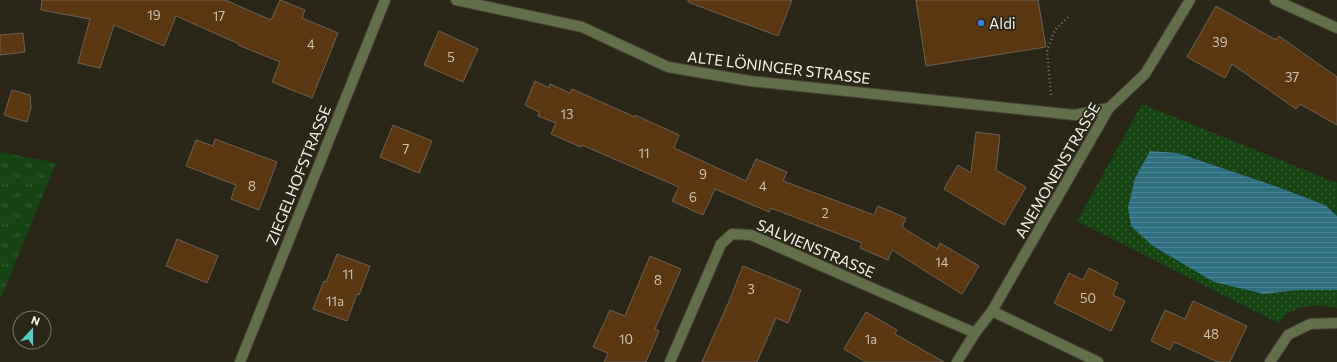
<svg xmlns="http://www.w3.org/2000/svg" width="1337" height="362" font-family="Commissioner,sans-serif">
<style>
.grass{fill:url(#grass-tufts)}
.park{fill:url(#park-dots)}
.water{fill:url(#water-rules)}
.building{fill:#5a3611;stroke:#6d6054}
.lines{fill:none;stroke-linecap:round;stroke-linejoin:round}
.minor-casing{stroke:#464336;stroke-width:12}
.path{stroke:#757367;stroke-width:2.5;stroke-dasharray:1 3;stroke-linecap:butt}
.minor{stroke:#636f4b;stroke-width:10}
.shop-dot{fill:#3f7fe0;stroke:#2a2719;stroke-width:1.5}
.labels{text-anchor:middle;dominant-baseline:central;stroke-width:3.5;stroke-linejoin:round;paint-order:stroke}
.number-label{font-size:13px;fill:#cdc3b3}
.poi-label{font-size:15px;fill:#f3f2e9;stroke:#2a2719;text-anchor:start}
.street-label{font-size:15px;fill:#f3f2e9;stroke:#2a2719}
</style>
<defs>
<pattern id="grass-tufts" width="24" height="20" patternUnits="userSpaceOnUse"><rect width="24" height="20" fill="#164412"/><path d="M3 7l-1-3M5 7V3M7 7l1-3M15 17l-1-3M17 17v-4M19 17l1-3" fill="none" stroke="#385f34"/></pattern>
<pattern id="park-dots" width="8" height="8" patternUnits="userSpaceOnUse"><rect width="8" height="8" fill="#164412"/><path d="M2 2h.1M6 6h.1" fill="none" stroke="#385f34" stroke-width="1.8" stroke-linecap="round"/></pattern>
<pattern id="water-rules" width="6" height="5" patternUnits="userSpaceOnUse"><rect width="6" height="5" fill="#2f7083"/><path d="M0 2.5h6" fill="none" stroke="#4e8595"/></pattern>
</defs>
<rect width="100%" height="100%" fill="#2a2719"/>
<polygon class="grass" points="0,152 56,163 0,300"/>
<path class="park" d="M1142 104 1337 183V216L1325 205 1278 187 1178 153 1150 151 1135 178 1128 207 1264 294 1298 290H1337V308C1322 305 1304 304 1290 312 1286 314 1282 319 1279 323L1077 221Z"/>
<polygon class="water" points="1150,151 1178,153 1278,187 1325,205 1337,216 1337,290 1298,290 1264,294 1214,282 1153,246 1131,226 1128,207 1135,178"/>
<g class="building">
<polygon points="42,0 225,0 271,20 280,0 305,10 302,18 338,33 312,98 272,82 280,62 238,45 239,44 176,16 164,46 114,25 100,68 78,63 90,19 41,10"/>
<polygon points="688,0 792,0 778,36 688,2"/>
<polygon points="916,0 1038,0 1046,47 926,66"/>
<polygon points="1216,6 1276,40 1279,36 1337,77 1337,125 1300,104 1296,109 1232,64 1225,78 1187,57"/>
<polygon points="439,31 478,49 463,82 424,65"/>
<polygon points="23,33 25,52 0,55 0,35"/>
<polygon points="535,81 549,88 550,84 570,93 572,89 635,117 635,115 679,135 674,148 746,181 756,159 787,172 783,181 874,215 878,206 906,218 902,227 937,249 940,243 979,266 962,294 892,250 888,260 860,248 862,243 771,208 769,212 715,189 703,215 672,201 679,187 582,145 581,147 551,134 556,123 538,116 539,112 525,105"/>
<polygon points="12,90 30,95 31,108 27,122 4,115"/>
<polygon points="393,125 432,141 419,173 380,157"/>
<polygon points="976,132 1000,135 996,170 1026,187 1004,225 944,189 958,165 971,173"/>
<polygon points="215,139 277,162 259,210 231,199 236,185 186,166 196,140 213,146"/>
<polygon points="177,239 218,256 207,283 166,266"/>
<polygon points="337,254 370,266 359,295 357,294 347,321 313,309 324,281 326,282"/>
<polygon points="650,256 681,269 655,329 659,331 646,362 604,362 608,353 593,347 610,310 625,316"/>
<polygon points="743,266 801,290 788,323 776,318 757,362 702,362 730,299"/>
<polygon points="1089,268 1118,283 1113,295 1125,301 1111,331 1054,303 1069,273 1083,280"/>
<polygon points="1193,301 1247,326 1230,362 1218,362 1174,342 1170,350 1151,341 1165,310 1185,319"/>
<polygon points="866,312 897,330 895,334 944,362 866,362 844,349"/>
</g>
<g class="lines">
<defs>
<g id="minor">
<polyline points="456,0 582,27 668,67 750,81 1075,115 1109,108"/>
<polyline points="1275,0 1337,28"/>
<polyline points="992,311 1098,362"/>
<polyline points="240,362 385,0"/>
<polyline points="670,362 721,244 732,234 751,235 975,333"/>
<polyline points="957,362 975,333 992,311 1109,108 1145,74 1190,0"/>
<polyline points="1270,362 1288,335 1310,324 1337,323"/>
</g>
</defs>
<use href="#minor" class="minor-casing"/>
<polyline class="path" points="1051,95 1047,51 1055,30 1068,17"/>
<use href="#minor" class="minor"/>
</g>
<circle class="shop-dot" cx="981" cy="23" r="4"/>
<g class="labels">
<g class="number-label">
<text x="154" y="15">19</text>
<text x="219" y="16">17</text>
<text x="1220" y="42">39</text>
<text x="311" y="44">4</text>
<text x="451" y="57">5</text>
<text x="1292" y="77">37</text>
<text x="567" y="114">13</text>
<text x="406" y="149">7</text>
<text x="644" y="153">11</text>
<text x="703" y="174">9</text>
<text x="252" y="186">8</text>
<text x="763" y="186">4</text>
<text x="693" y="197">6</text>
<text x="825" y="213">2</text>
<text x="942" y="262">14</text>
<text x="348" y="274">11</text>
<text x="658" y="280">8</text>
<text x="751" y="289">3</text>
<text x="1088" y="298">50</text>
<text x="335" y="301">11a</text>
<text x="1211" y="334">48</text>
<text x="626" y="339">10</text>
<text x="871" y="339">1a</text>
</g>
<g class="poi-label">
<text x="989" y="23">Aldi</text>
</g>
<g class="street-label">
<text transform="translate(779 67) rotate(7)">ALTE LÖNINGER STRASSE</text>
<text transform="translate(1057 170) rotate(-60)">ANEMONENSTRASSE</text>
<text transform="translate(298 175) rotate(-68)">ZIEGELHOFSTRASSE</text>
<text transform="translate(816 248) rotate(23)">SALVIENSTRASSE</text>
</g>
</g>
<g transform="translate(32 330) rotate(21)"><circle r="19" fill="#2a2719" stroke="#7a786c"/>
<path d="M0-3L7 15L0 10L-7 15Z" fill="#57cec2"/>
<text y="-6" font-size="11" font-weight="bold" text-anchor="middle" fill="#f3f2e9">N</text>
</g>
</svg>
